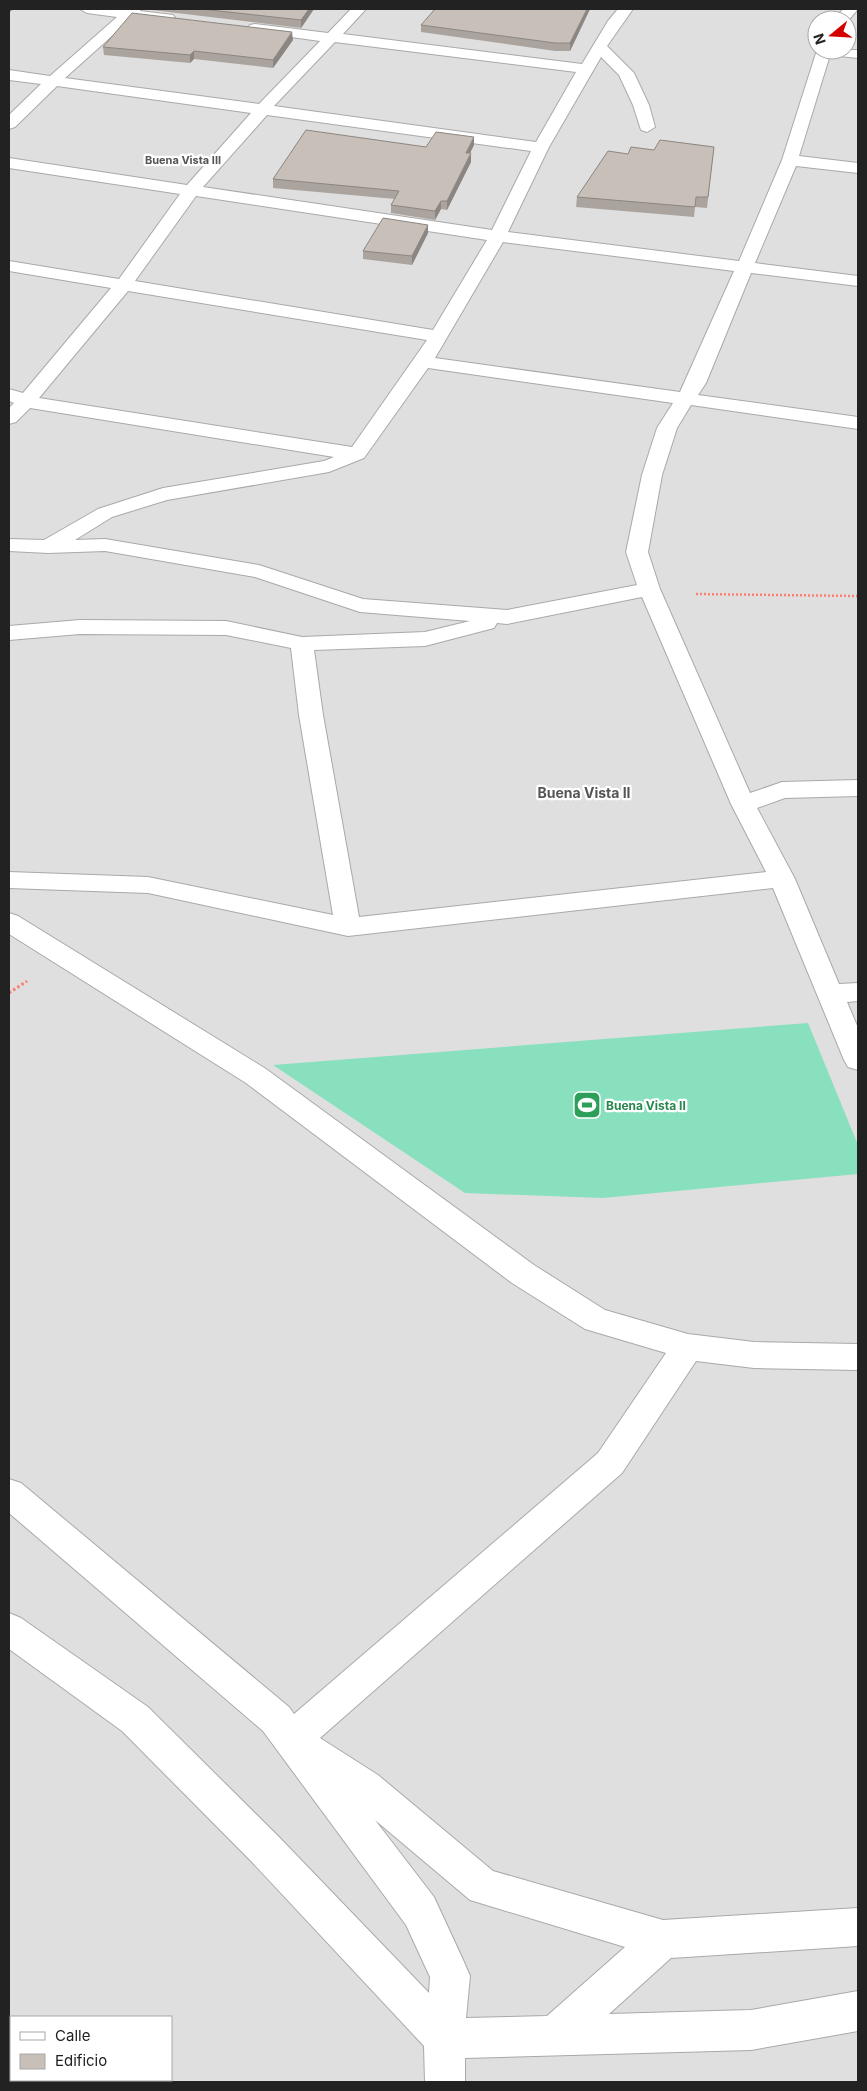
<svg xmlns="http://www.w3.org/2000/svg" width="867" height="2091" font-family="Inter,sans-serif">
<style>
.residential{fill:#e0dfdf;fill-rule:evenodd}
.pitch{fill:#88e0be}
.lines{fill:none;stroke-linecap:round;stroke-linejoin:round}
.street-casing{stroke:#a9a9a9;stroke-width:2}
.path-far1{stroke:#fa8072;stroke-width:2.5;stroke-dasharray:2 2;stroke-linecap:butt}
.path{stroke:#fa8072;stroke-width:3;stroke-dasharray:2.5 2.5;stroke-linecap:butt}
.street{fill:#fff;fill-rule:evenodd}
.wall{fill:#aba49e}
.shaded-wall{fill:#8b8681}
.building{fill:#c7bfb8;stroke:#8b8681}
.labels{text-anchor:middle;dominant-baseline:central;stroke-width:4.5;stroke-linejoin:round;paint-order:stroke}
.far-neighbourhood-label{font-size:11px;font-weight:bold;fill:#555;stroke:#fff}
.leisure-label{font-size:12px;font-weight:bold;fill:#27864d;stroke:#fff;text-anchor:start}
.neighbourhood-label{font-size:14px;font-weight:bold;fill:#555;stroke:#fff}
</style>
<rect width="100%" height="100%" fill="#f2efe9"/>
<path class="residential" d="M9 9H858V2082H9ZM817 20H847V50H817ZM11 2017H171V2080H11Z"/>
<polygon class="pitch" points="808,1023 858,1145 858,1174 603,1198 465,1193 273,1065"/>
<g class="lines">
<defs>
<g id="street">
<path d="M80 9H141L140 11 173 15 175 18 168 22 132 18 65 78 259 104 320 41 255 32 250 31 248 28 250 25 255 24 328 33 351 9H366L343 34 582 64 608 21 618 9H633L607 46 634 73 649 105 655 127 647 132 641 130 633 105 619 75 601 57 549 147 508 232 739 261 782 160 817 50H858V58L830 55 799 156 858 163V173L796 166 755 263 858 276V286L751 273 706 383 698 395 858 417V429L691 405 677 428 662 475 648 552 660 589 750 793 782 782 858 780V796L785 798 757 808 795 879 839 984 858 983V1001L847 1002 858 1028V1070L848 1067 844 1060 773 888 348 936 148 893 9 888V872L148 877 333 915 299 715 291 648 226 635 80 634 9 640V626L80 620 226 621 302 637 425 632 470 621 360 612 255 577 105 551 48 553 9 551V539L44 540 98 509 163 488 324 461 334 457 30 408 16 422 9 424V408L14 403 9 401V389L23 393 111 288 9 271V261L119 279 180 194 9 168V158L187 185 251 113 57 86 15 127 9 129V115L41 84 9 80V70L50 76 117 17 87 13ZM335 42 576 72 536 142 274 106ZM267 115 531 151 492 230 203 187ZM196 196 487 240 433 330 135 281ZM503 242 734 271 680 392 435 358ZM128 291 427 340 352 447 39 398ZM428 368 673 403 657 428 642 475 626 552 637 585 507 610 363 599 259 565 105 539 75 540 112 517 167 500 329 472 364 458ZM642 597 731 804 766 872 359 917 323 715 314 650 425 646 494 628 497 623 507 624Z"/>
<polygon points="843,9 858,9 847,22 847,20 834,20"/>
<path d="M9 913 18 916 266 1069 534 1265 605 1310 688 1334 754 1342 858 1344V1370L754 1368 696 1361 622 1473 320 1738 378 1775 493 1871 663 1920 858 1908V1946L671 1958 609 2014 751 2010 858 1991V2031L751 2050 465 2058V2082H425L424 2046 252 1862 122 1731 9 1649V1613L21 1618 148 1707 278 1836 429 1993 430 1977 406 1925 263 1731 9 1513V1479L21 1483 289 1707 294 1714 598 1453 666 1353 585 1329 512 1283 246 1083 9 934ZM375 1820 470 1900 625 1947 547 2016 466 2018 470 1976 464 1962 434 1897Z"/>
</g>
</defs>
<use href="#street" class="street-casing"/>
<polyline class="path-far1" points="696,594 858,596"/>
<polyline class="path" points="9,993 27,981"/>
<use href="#street" class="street"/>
</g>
<g class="wall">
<polygon points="143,9 314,9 301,28"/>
<polygon points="590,9 570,51 555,51 421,32 421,25"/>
<polygon points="293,40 273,68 194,59 190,63 104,55 103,47"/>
<polygon points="474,137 474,145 470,153 471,162 447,210 441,209 435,220 391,213 391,205 395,199 273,188 273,179"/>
<polygon points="714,147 707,208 695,207 694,217 576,207 577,197 628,154"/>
<polygon points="428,233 412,265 363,259 363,251"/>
</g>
<g class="shaded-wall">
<polygon points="9,9 13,9 9,13"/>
<polygon points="309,9 314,9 301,28 301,20"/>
<polygon points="587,9 590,9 570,51 570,43"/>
<polygon points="292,32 293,40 273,68 273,60"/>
<polygon points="194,51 194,59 190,63 190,55"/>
<polygon points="474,137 474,145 466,161 466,153"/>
<polygon points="471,153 471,162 447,210 447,201"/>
<polygon points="441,201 441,209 435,220 435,211"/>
<polygon points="428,225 428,233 412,265 412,256"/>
</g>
<g class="building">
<polygon points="201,9 309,9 301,20"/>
<polygon points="435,9 587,9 570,43 555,43 421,25"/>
<polygon points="132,13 292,32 273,60 194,51 190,55 103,47"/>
<polygon points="306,130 426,147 436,132 474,137 466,153 471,153 447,201 441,201 435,211 391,205 399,191 273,179"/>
<polygon points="660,140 714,147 708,197 696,197 695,207 577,197 608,151 628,154 631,147 654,150"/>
<polygon points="383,218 428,225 412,256 363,251"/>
</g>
<defs>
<symbol id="stadium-square" viewBox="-11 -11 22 22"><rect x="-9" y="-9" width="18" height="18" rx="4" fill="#2e9e5b" stroke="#fff"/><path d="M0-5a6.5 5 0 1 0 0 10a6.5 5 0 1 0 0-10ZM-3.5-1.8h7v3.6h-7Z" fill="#fff"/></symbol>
</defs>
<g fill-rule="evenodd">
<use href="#stadium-square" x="571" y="1089" width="32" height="32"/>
</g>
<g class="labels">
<g class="far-neighbourhood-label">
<text x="183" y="160">Buena Vista III</text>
</g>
<g class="leisure-label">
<text x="606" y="1105">Buena Vista II</text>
</g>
<g class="neighbourhood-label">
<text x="584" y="792">Buena Vista II</text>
</g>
</g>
<rect width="867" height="2091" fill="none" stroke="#222222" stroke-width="20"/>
<rect x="10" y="2016" width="162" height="65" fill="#ffffff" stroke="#a7a7a7"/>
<rect x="20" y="2032" width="25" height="8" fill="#ffffff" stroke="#a7a7a7"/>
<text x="55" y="2041" font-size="15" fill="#222222">Calle</text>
<rect x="20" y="2054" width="25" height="15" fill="#c7bfb8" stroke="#a7a7a7"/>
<text x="55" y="2066" font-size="15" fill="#222222">Edificio</text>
<g transform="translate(832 35) rotate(252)"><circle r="24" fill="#ffffff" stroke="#a7a7a7"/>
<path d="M0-4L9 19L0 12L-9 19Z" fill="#d40000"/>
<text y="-8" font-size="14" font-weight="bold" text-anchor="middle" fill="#222222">N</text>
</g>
</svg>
